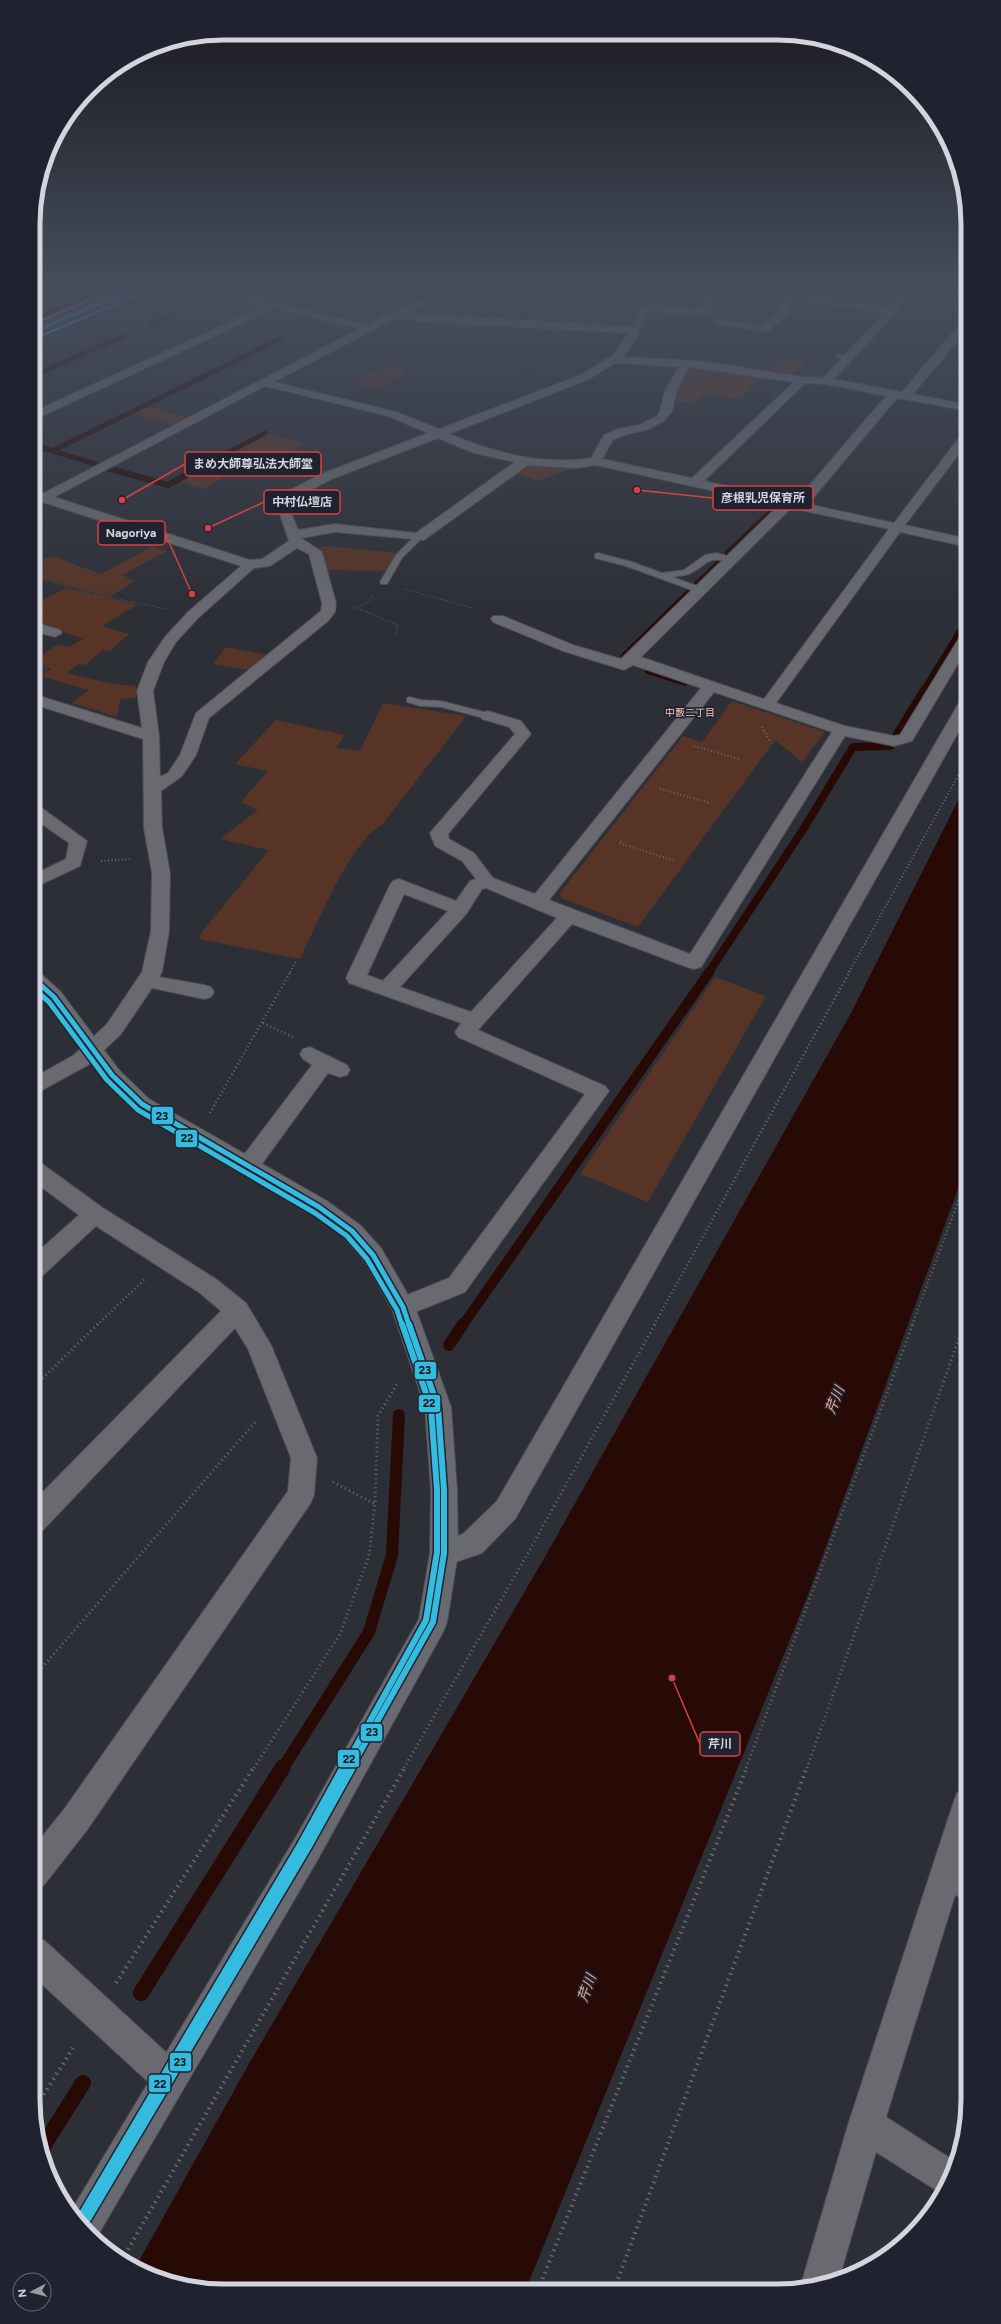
<svg xmlns="http://www.w3.org/2000/svg" width="1001" height="2324" font-family="Figtree,'Noto Sans JP',sans-serif">
<style>
.green{fill:#573426}
.water{fill:#270905}
.lines{fill:none;stroke-linecap:round;stroke-linejoin:round}
.stream-far5{stroke:#270905;stroke-width:5}
.stream-far4{stroke:#270905;stroke-width:6}
.stream-far3{stroke:#270905;stroke-width:8}
.stream-far2{stroke:#270905;stroke-width:10}
.stream-far1{stroke:#270905;stroke-width:12}
.stream{stroke:#270905;stroke-width:16}
.service-casing{stroke:#4c4d54;stroke-width:2}
.minor-casing{stroke:#4c4d54;stroke-width:2}
.tertiary-casing{stroke:#4c4d54;stroke-width:2}
.primary-casing{stroke:#4c4d54;stroke-width:2}
.path-far5{stroke:#696b70;stroke-width:1;stroke-dasharray:0.5 1.5;stroke-linecap:butt}
.path-far4{stroke:#696b70;stroke-width:1.5;stroke-dasharray:0.5 2;stroke-linecap:butt}
.path-far3{stroke:#696b70;stroke-width:2;stroke-dasharray:1 2.5;stroke-linecap:butt}
.path-far2{stroke:#696b70;stroke-width:2.5;stroke-dasharray:1 3;stroke-linecap:butt}
.path-far1{stroke:#696b70;stroke-width:3;stroke-dasharray:1 3.5;stroke-linecap:butt}
.path{stroke:#696b70;stroke-width:4;stroke-dasharray:1.5 4.5;stroke-linecap:butt}
.service{fill:#686a70;fill-rule:evenodd}
.minor{fill:#686a70;fill-rule:evenodd}
.tertiary{fill:#686a70;fill-rule:evenodd}
.primary{fill:#636571;fill-rule:evenodd}
.bus-1-far3-casing{stroke:#20222f;stroke-width:4}
.bus-1-far2-casing{stroke:#20222f;stroke-width:8}
.bus-1-far1-casing{stroke:#20222f;stroke-width:9}
.bus-1-casing{stroke:#20222f;stroke-width:11}
.bus-2-far3-casing{stroke:#20222f;stroke-width:4}
.bus-2-far2-casing{stroke:#20222f;stroke-width:8}
.bus-2-far1-casing{stroke:#20222f;stroke-width:9}
.bus-2-casing{stroke:#20222f;stroke-width:11}
.bus-3-casing{stroke:#20222f;stroke-width:4}
.bus-1-far3{stroke:#33bcdf;stroke-width:2.5}
.bus-1-far2{stroke:#33bcdf;stroke-width:5}
.bus-1-far1{stroke:#33bcdf;stroke-width:6}
.bus-1{stroke:#33bcdf;stroke-width:8}
.bus-2-far3{stroke:#33bcdf;stroke-width:2.5}
.bus-2-far2{stroke:#33bcdf;stroke-width:5}
.bus-2-far1{stroke:#33bcdf;stroke-width:6}
.bus-2{stroke:#33bcdf;stroke-width:8}
.bus-3{stroke:#f775a1;stroke-width:2.5}
.labels{text-anchor:middle;dominant-baseline:central;stroke-width:3.5;stroke-linejoin:round;paint-order:stroke}
.far-neighbourhood-label{font-size:10px;fill:#facbb8;stroke:#20222f}
.near-water-label{font-size:14px;font-style:italic;fill:#f9a886;stroke:#20222f}
.rim{fill:none;stroke:#d3d5de;stroke-width:5}
.leader{fill:none;stroke:#d64243;stroke-width:1.5}
.callout-dot{fill:#d64243;stroke:#20222f;stroke-width:1.5}
.callout{fill:#20222f;stroke:#d64243;stroke-width:1.5}
.callout-label{font-size:12px;text-anchor:middle;font-weight:bold;fill:#d3d5de}
.line-badge{stroke:#20222f;stroke-width:1.5}
.pale-badge-label{font-size:11px;text-anchor:middle;font-weight:bold;fill:#111}
</style>
<rect width="100%" height="100%" fill="#2d2f36"/>
<g class="green">
<polygon points="510,289 533,290 519,306 495,305"/>
<polygon points="713,302 735,304 722,319 708,317"/>
<polygon points="784,357 806,361 791,376 769,372"/>
<polygon points="387,365 406,370 380,389 358,384 350,388 347,387"/>
<polygon points="688,365 765,375 740,399 702,394 697,404 672,401 675,390"/>
<polygon points="146,406 192,419 179,426 132,413"/>
<polygon points="265,433 302,442 289,457 274,454 268,459 257,457 204,489 178,481"/>
<polygon points="527,462 578,466 538,481 514,473"/>
<polygon points="326,546 397,553 387,571 323,570 318,548"/>
<polygon points="151,547 167,551 122,575 135,581 110,597 33,576 33,565 51,556 101,574"/>
<polygon points="66,588 137,605 102,626 129,634 110,651 103,650 85,665 78,664 67,673 113,684 136,686 136,698 120,699 117,717 72,703 89,690 41,676 51,669 34,660 57,645 69,647 83,639 33,621 33,605"/>
<polygon points="226,647 271,656 254,671 213,664"/>
<polygon points="732,701 825,732 802,762 775,740 638,927 561,898 560,893 683,736 702,742"/>
<path d="M383 703 466 716 383 824C351 840 317 925 300 959L199 939 202 932 269 850 220 839 258 810 241 802 268 771 235 764 276 720 345 735 336 748 360 751Z"/>
<polygon points="715,977 766,996 648,1202 580,1174"/>
</g>
<polygon class="water" points="968,781 968,1162 808,1595 526,2289 187,2287 140,2271 135,2268 250,2062 542,1562 851,1013"/>
<g class="lines">
<g class="stream-far5">
<polyline points="349,288 416,300 421,294 430,295 438,288"/>
<polyline points="33,319 110,288"/>
<polyline points="149,325 166,318"/>
<polyline points="33,376 123,336"/>
<polyline points="33,445 102,466"/>
<polyline points="52,451 280,339"/>
<polyline points="201,467 265,433"/>
</g>
<g class="stream-far4">
<polyline points="110,469 168,485 203,466"/>
<polyline points="728,553 772,511 767,504"/>
<polyline points="697,584 721,561"/>
<polyline points="624,656 689,592"/>
<polyline points="648,671 685,683"/>
<polyline points="923,691 968,618"/>
</g>
<g class="stream-far3">
<polyline points="897,734 924,690"/>
<polyline points="709,972 806,825 853,747 890,746"/>
</g>
<polyline class="stream-far2" points="463,1325 710,971"/>
<g class="stream-far1">
<polyline points="449,1345 463,1324"/>
<polyline points="283,1768 369,1632 392,1555 399,1415"/>
</g>
<g class="stream">
<polyline points="141,1993 283,1767"/>
<polyline points="40,2151 83,2083"/>
</g>
<defs>
<g id="service">
<polygon points="79,288 90,288 118,297 115,299"/>
<polygon points="33,332 43,336 40,338 33,336"/>
<path d="M837 355 852 357C849 360 841 359 837 357Z"/>
<polygon points="416,535 423,537 402,558 387,584 381,584 380,582 396,555"/>
<path d="M598 553 632 562 662 573 684 570 705 555 717 553 736 559 732 562C706 556 711 562 691 573 686 576 678 576 672 577L703 588V592L700 593 626 566 595 558V554Z"/>
<polygon points="410,697 421,700 441,701 492,714 493,716 488,719 441,707 420,706 407,702 407,698"/>
</g>
<g id="minor">
<path d="M199 288H217L368 325 421 298 426 301 425 303 405 313 632 327 640 307 655 305 703 309V299L522 291 517 288H595L701 293 700 288H710L714 304 711 314 648 312 634 343 623 357 701 361 802 377 823 378 884 313 793 299 788 313 768 331 718 325 713 322 718 319 762 326 779 310 786 288H796L794 293 889 308 907 288H937L968 293V299L916 291 834 379 902 392 964 319 968 318V328L913 394 968 405V411L897 398 808 504 894 523 964 431 968 430V442L905 525 968 539V547L900 532 776 703 845 726 894 736 900 735 961 635 968 631V647L912 741 894 746 845 736 701 967 694 969 687 967 572 924 478 1030 605 1086 609 1091 465 1292 403 1317 395 1314 391 1307 395 1300 449 1278 585 1094 458 1037 455 1032 461 1023 349 983 346 978 390 885 393 881 399 879 456 901 470 881 476 879 462 861 435 846 430 833 515 734 509 727 482 719 480 716 482 713 488 711 521 721 531 734 448 834 449 839 474 853 493 878 535 894 701 688 633 665 624 670 563 651 493 622 491 619 493 616H503L573 645 621 659 779 505 595 465 577 468 528 465 424 540 335 532 301 538 322 552 336 603 335 612 328 621 209 718 196 755 182 776 161 791 162 828 170 873 169 931 162 972 159 977 204 985 211 987 214 992 211 997 204 999 152 988 121 1034 88 1065 33 1095V1078L74 1055 107 1024 142 972 151 931 152 873 144 828 143 739 33 704V694L142 728 137 691 148 662 165 637 188 612 241 566 33 499V491L42 494 359 329 276 308 33 420V412L265 306ZM396 318 427 322 629 333 613 355 581 375 439 429 396 412 274 382ZM615 363 679 367 665 390 660 411 656 417 639 425 618 429 604 435 591 458C542 466 493 452 449 434L589 379ZM689 367 794 382 692 478 602 459 613 440 625 435 646 430 664 421 672 411 677 390ZM805 383 826 384 886 396 796 501 704 481ZM265 386 388 416 428 433 324 473 282 494 279 512 289 541 262 559 250 560 54 497ZM438 438 474 453 515 462 416 533 335 524 298 530 291 512 292 499 332 479ZM791 508 889 529 764 699 641 657ZM297 548 309 554 322 603 321 611 196 713 180 755 168 773 160 777 159 736 153 691 164 662 176 642 198 618 254 568 270 566ZM714 692 832 732 690 954 549 900ZM486 888 557 918 471 1012 400 987 467 913 482 889ZM404 894 448 911 383 981 367 975Z"/>
<polygon points="33,622 60,630 62,633 55,637 33,631"/>
<polygon points="968,696 968,715 515,1519 482,1553 444,1566 434,1562 430,1553 434,1544 463,1534 497,1501 960,701 963,698"/>
<polygon points="33,805 39,806 87,841 80,866 33,888 33,875 66,859 69,843 33,818"/>
<polygon points="310,1047 347,1065 350,1070 347,1075 340,1077 328,1073 256,1172 248,1174 240,1172 237,1166 240,1160 312,1065 303,1059 300,1054 303,1049"/>
<polygon points="33,1161 41,1163 103,1208 216,1279 246,1303 271,1345 317,1458 314,1495 310,1504 87,1830 44,1885 33,1890 33,1848 65,1808 288,1491 291,1458 248,1349 235,1328 43,1530 33,1533 33,1502 221,1311 200,1293 96,1226 41,1277 33,1279 33,1256 79,1215 33,1181"/>
<polygon points="968,1789 968,1855 964,1865 968,1867 968,1900 955,1895 886,2117 956,2162 954,2173 942,2194 876,2152 839,2279 826,2285 800,2288 848,2125 953,1804 957,1793"/>
<polygon points="33,1936 45,1941 181,2066 186,2078 181,2090 169,2095 157,2090 33,1976"/>
</g>
<polygon id="tertiary" points="33,972 40,973 61,992 119,1070 149,1099 327,1201 360,1225 381,1248 415,1307 451,1407 457,1490 458,1553 447,1622 443,1632 318,1859 95,2240 71,2211 296,1837 419,1619 430,1553 431,1490 425,1407 392,1309 365,1262 344,1237 311,1213 135,1109 105,1080 47,1002 33,989"/>
<polygon id="primary" points="127,288 141,288 33,335 33,328"/>
</defs>
<use href="#service" class="service-casing"/>
<use href="#minor" class="minor-casing"/>
<use href="#tertiary" class="tertiary-casing"/>
<use href="#primary" class="primary-casing"/>
<g class="path-far5">
<polyline points="522,370 535,373"/>
<polyline points="297,465 290,463 293,455 303,443 308,443 331,421"/>
</g>
<g class="path-far4">
<polyline points="33,577 97,595 167,609"/>
<polyline points="404,589 476,609"/>
<polyline points="353,608 366,603 373,596"/>
<polyline points="358,608 397,625 396,635"/>
<polyline points="33,662 48,669 37,676"/>
</g>
<g class="path-far3">
<polyline points="762,727 770,742"/>
<polyline points="694,746 739,759"/>
<polyline points="660,789 711,803"/>
<polyline points="621,841 619,843 675,861"/>
<polyline points="101,861 131,859"/>
<polyline points="290,972 297,960"/>
<polyline points="849,972 968,758"/>
</g>
<g class="path-far2">
<polyline points="263,1023 293,1037"/>
<polyline points="210,1113 291,971"/>
<polyline points="97,1325 145,1279"/>
<polyline points="654,1325 850,971"/>
<polyline points="912,1325 968,1175"/>
<polyline points="963,1325 968,1312"/>
</g>
<g class="path-far1">
<polyline points="33,1388 98,1324"/>
<polyline points="333,1482 375,1504"/>
<polyline points="33,1678 257,1420"/>
<polyline points="254,1768 340,1634 369,1556 375,1504 378,1416 398,1382"/>
<polyline points="404,1768 527,1555 655,1324"/>
<polyline points="746,1768 913,1324"/>
<polyline points="807,1768 964,1324"/>
</g>
<g class="path">
<polyline points="116,1983 254,1767"/>
<polyline points="34,2110 73,2048"/>
<polyline points="122,2260 405,1767"/>
<polyline points="538,2290 747,1767"/>
<polyline points="614,2290 807,1767"/>
</g>
<use href="#service" class="service"/>
<use href="#minor" class="minor"/>
<use href="#tertiary" class="tertiary"/>
<use href="#primary" class="primary"/>
<defs>
<polyline id="bus-1-far3" points="33,332 136,288"/>
<polyline id="bus-1-far2" points="33,978 54,997 112,1075 142,1104 319,1207 352,1231 373,1255 403,1307 409,1325"/>
<polyline id="bus-1-far1" points="351,1768 433,1622 444,1553 444,1490 438,1407 409,1324"/>
<polyline id="bus-1" points="83,2226 307,1848 352,1767"/>
<polyline id="bus-2-far3" points="36,338 139,294"/>
<polyline id="bus-2-far2" points="33,988 49,1002 107,1080 138,1110 315,1213 347,1236 367,1259 397,1310 402,1325"/>
<polyline id="bus-2-far1" points="344,1768 426,1620 437,1552 437,1490 431,1408 402,1324"/>
<polyline id="bus-2" points="79,2220 301,1845 344,1767"/>
<polyline id="bus-3" points="33,324 118,288"/>
</defs>
<use href="#bus-1-far3" class="bus-1-far3-casing"/>
<use href="#bus-1-far2" class="bus-1-far2-casing"/>
<use href="#bus-1-far1" class="bus-1-far1-casing"/>
<use href="#bus-1" class="bus-1-casing"/>
<use href="#bus-2-far3" class="bus-2-far3-casing"/>
<use href="#bus-2-far2" class="bus-2-far2-casing"/>
<use href="#bus-2-far1" class="bus-2-far1-casing"/>
<use href="#bus-2" class="bus-2-casing"/>
<use href="#bus-3" class="bus-3-casing"/>
<use href="#bus-1-far3" class="bus-1-far3"/>
<use href="#bus-1-far2" class="bus-1-far2"/>
<use href="#bus-1-far1" class="bus-1-far1"/>
<use href="#bus-1" class="bus-1"/>
<use href="#bus-2-far3" class="bus-2-far3"/>
<use href="#bus-2-far2" class="bus-2-far2"/>
<use href="#bus-2-far1" class="bus-2-far1"/>
<use href="#bus-2" class="bus-2"/>
<use href="#bus-3" class="bus-3"/>
</g>
<linearGradient id="sky" x2="0" y2="1"><stop stop-color="#191a1e"/><stop offset="0.47" stop-color="#464d5d"/><stop offset="1" stop-color="#464d5d" stop-opacity="0"/></linearGradient>
<rect width="1001" height="614" fill="url(#sky)"/>
<g class="labels">
<g class="far-neighbourhood-label">
<text x="690" y="712">中藪二丁目</text>
</g>
<g class="near-water-label">
<text transform="translate(835 1400) rotate(-68)">芹川</text>
<text transform="translate(587 1988) rotate(-70)">芹川</text>
</g>
</g>
<path d="M0 0H1001V2324H0ZM224 40H777A184 184 0 0 1 961 224V2100A184 184 0 0 1 777 2284H224A184 184 0 0 1 40 2100V224A184 184 0 0 1 224 40Z" fill="#20222f" fill-rule="evenodd"/>
<path class="rim" d="M224 40H777A184 184 0 0 1 961 224V2100A184 184 0 0 1 777 2284H224A184 184 0 0 1 40 2100V224A184 184 0 0 1 224 40Z"/>
<path class="leader" d="M122 500L185 464M637 490L713 498M208 528L264 502M192 594L165 533M672 1678L700 1744"/>
<g class="callout-dot">
<circle cx="122" cy="500" r="4"/>
<circle cx="637" cy="490" r="4"/>
<circle cx="208" cy="528" r="4"/>
<circle cx="192" cy="594" r="4"/>
<circle cx="672" cy="1678" r="4"/>
</g>
<g class="callout">
<rect x="185" y="452" width="136" height="24" rx="4"/>
<rect x="713" y="486" width="100" height="24" rx="4"/>
<rect x="264" y="490" width="76" height="24" rx="4"/>
<rect x="98" y="521" width="67" height="24" rx="4"/>
<rect x="700" y="1732" width="40" height="24" rx="4"/>
</g>
<g class="callout-label">
<text x="253" y="468">まめ大師尊弘法大師堂</text>
<text x="763" y="502">彦根乳児保育所</text>
<text x="302" y="506">中村仏壇店</text>
<text x="131" y="537">Nagoriya</text>
<text x="720" y="1748">芹川</text>
</g>
<g class="line-badge">
<rect x="151" y="1106" width="23" height="19" rx="4" fill="#33bcdf"/>
<rect x="175" y="1129" width="23" height="19" rx="4" fill="#33bcdf"/>
<rect x="414" y="1361" width="23" height="19" rx="4" fill="#33bcdf"/>
<rect x="418" y="1394" width="23" height="19" rx="4" fill="#33bcdf"/>
<rect x="360" y="1723" width="23" height="19" rx="4" fill="#33bcdf"/>
<rect x="337" y="1749" width="23" height="19" rx="4" fill="#33bcdf"/>
<rect x="169" y="2052" width="23" height="20" rx="4" fill="#33bcdf"/>
<rect x="148" y="2074" width="23" height="19" rx="4" fill="#33bcdf"/>
</g>
<g class="pale-badge-label">
<text x="162" y="1120">23</text>
<text x="187" y="1142">22</text>
<text x="425" y="1374">23</text>
<text x="429" y="1407">22</text>
<text x="372" y="1736">23</text>
<text x="349" y="1763">22</text>
<text x="180" y="2066">23</text>
<text x="160" y="2088">22</text>
</g>
<g transform="translate(32 2292) rotate(263)"><circle r="19" fill="#20222f" stroke="#686a75"/>
<path d="M0-3L7 15L0 10L-7 15Z" fill="#999ba3"/>
<text y="-6" font-size="11" font-weight="bold" text-anchor="middle" fill="#d3d5de">N</text>
</g>
</svg>
